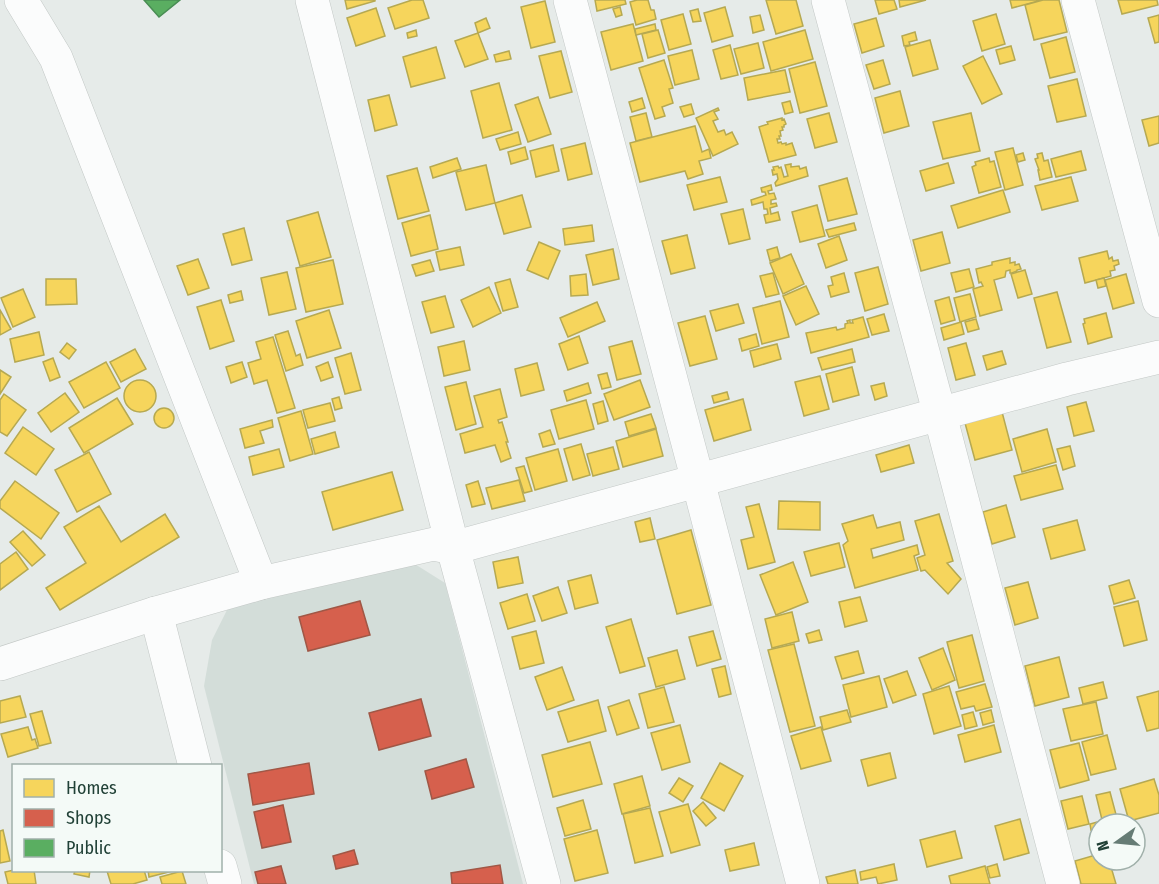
<svg xmlns="http://www.w3.org/2000/svg" width="1159" height="884" font-family="'Fira Sans Condensed',sans-serif">
<style>
.built{fill:#d3ddd9}
.homes{fill:#f6d55c;stroke:#b6a951;stroke-width:1.5}
.shops{fill:#d6604d;stroke:#a05746;stroke-width:1.5}
.public{fill:#5aae61;stroke:#498d54;stroke-width:1.5}
.lines{fill:none;stroke-linecap:round;stroke-linejoin:round}
.minor-casing{stroke:#c3c8c6;stroke-width:34}
.minor{stroke:#fbfcfc;stroke-width:33}
</style>
<rect width="100%" height="100%" fill="#e6ebe9"/>
<polygon class="built" points="410,561 445,583 523,884 254,884 204,686 212,640 228,608"/>
<g class="homes">
<polygon points="345,0 375,0 375,1 347,9"/>
<polygon points="412,0 423,0 429,18 395,29 388,8"/>
<polygon points="595,0 625,0 626,4 597,11"/>
<polygon points="637,0 648,0 651,10 654,10 656,19 636,25 630,2"/>
<polygon points="766,0 796,0 803,26 776,34"/>
<polygon points="875,0 894,0 897,9 879,14"/>
<polygon points="899,0 926,0 900,7"/>
<polygon points="1010,0 1042,0 1012,8"/>
<polygon points="1043,0 1059,0 1067,32 1034,40 1025,5"/>
<polygon points="1118,0 1157,0 1158,5 1122,14"/>
<polygon points="545,1 555,42 531,48 521,7"/>
<polygon points="620,7 622,15 616,17 613,9"/>
<polygon points="725,7 733,36 712,42 704,13"/>
<polygon points="376,8 385,36 356,46 347,18"/>
<polygon points="698,9 701,21 693,22 690,11"/>
<polygon points="683,14 691,44 669,50 661,20"/>
<polygon points="996,14 1005,44 982,51 973,21"/>
<polygon points="760,15 764,30 753,33 750,17"/>
<polygon points="1159,15 1159,42 1155,43 1148,18"/>
<polygon points="486,18 490,28 478,33 475,23"/>
<polygon points="876,18 884,46 862,53 854,24"/>
<polygon points="633,24 643,61 611,70 601,32"/>
<polygon points="655,24 656,30 636,35 635,29"/>
<polygon points="416,30 417,36 408,38 407,33"/>
<polygon points="658,30 665,53 648,58 642,34"/>
<polygon points="805,30 813,59 771,71 763,42"/>
<polygon points="915,32 917,40 909,42 910,45 904,46 902,36"/>
<polygon points="478,33 488,59 465,67 455,41"/>
<polygon points="1066,37 1075,72 1050,78 1041,44"/>
<polygon points="930,40 938,69 913,76 905,47"/>
<polygon points="758,43 764,68 741,74 734,49"/>
<polygon points="730,45 738,75 721,79 713,50"/>
<polygon points="1011,46 1015,60 1000,64 996,50"/>
<polygon points="436,47 445,78 411,87 403,57"/>
<polygon points="692,50 699,79 675,85 668,56"/>
<polygon points="509,51 511,59 496,62 494,55"/>
<polygon points="561,51 572,92 550,98 539,56"/>
<polygon points="983,56 1002,94 982,104 963,66"/>
<polygon points="664,60 673,88 669,89 673,103 662,107 665,116 655,119 639,68"/>
<polygon points="883,60 890,84 874,89 866,65"/>
<polygon points="815,62 827,106 800,113 789,69"/>
<polygon points="785,70 790,92 748,100 744,78"/>
<polygon points="1077,79 1086,116 1057,122 1048,86"/>
<polygon points="499,83 512,130 483,138 471,91"/>
<polygon points="900,91 909,126 884,133 875,98"/>
<polygon points="389,95 397,125 375,131 368,100"/>
<polygon points="538,97 551,134 528,142 515,105"/>
<polygon points="642,98 645,108 632,112 629,102"/>
<polygon points="790,101 793,112 785,114 782,103"/>
<polygon points="691,104 694,114 684,117 680,107"/>
<polygon points="718,108 719,110 714,112 718,119 713,121 718,132 724,130 726,135 732,132 738,144 713,156 696,118"/>
<polygon points="646,113 652,137 636,141 630,117"/>
<polygon points="829,113 837,142 815,148 807,119"/>
<polygon points="971,113 980,151 943,159 933,122"/>
<polygon points="1159,116 1159,143 1149,146 1142,120"/>
<polygon points="782,118 782,120 784,119 786,124 784,125 784,127 782,127 783,130 780,131 781,136 779,136 780,139 777,139 778,143 781,142 782,144 786,143 786,145 792,143 796,155 769,162 759,127 768,124 767,122"/>
<polygon points="695,126 702,152 709,149 711,158 699,161 703,174 688,179 685,171 640,182 630,143"/>
<polygon points="518,132 521,144 500,150 496,139"/>
<polygon points="585,143 592,174 568,180 561,149"/>
<polygon points="553,145 559,171 536,177 530,151"/>
<polygon points="525,147 528,159 511,164 508,152"/>
<polygon points="1013,148 1023,185 1005,190 995,152"/>
<polygon points="1081,151 1086,170 1056,177 1051,159"/>
<polygon points="1023,153 1025,160 1018,162 1016,155"/>
<polygon points="1042,153 1044,161 1048,160 1052,177 1040,180 1038,170 1039,170 1035,159 1038,158 1037,154"/>
<polygon points="457,158 461,169 433,178 430,167"/>
<polygon points="989,158 990,162 994,161 1001,187 979,193 972,167 976,165 975,162"/>
<polygon points="948,163 954,183 926,191 920,171"/>
<polygon points="791,164 791,167 799,166 800,169 806,167 808,176 776,186 775,183 778,179 777,174 773,175 772,170 774,170 773,167 778,166 779,168 781,167 784,177 788,176 785,165"/>
<polygon points="486,165 495,203 466,210 456,172"/>
<polygon points="417,168 429,211 398,219 387,176"/>
<polygon points="720,177 727,202 694,210 687,185"/>
<polygon points="1071,177 1078,201 1042,210 1035,186"/>
<polygon points="847,178 857,214 828,221 819,186"/>
<polygon points="771,185 772,190 768,191 769,194 774,193 776,199 771,200 771,204 776,203 777,206 770,208 771,214 778,212 780,220 766,223 764,215 768,214 767,209 764,209 763,202 752,205 751,200 766,195 765,192 762,192 761,188"/>
<polygon points="1003,190 1010,212 958,228 951,206"/>
<polygon points="522,195 531,227 504,234 495,203"/>
<polygon points="817,205 825,236 800,242 792,212"/>
<polygon points="743,209 750,239 729,244 721,214"/>
<polygon points="318,212 331,257 300,266 287,221"/>
<polygon points="430,215 438,249 411,256 402,223"/>
<polygon points="854,223 856,230 829,237 826,230"/>
<polygon points="592,225 594,241 565,245 563,229"/>
<polygon points="244,228 252,260 232,265 223,234"/>
<polygon points="942,232 950,263 921,271 913,240"/>
<polygon points="687,235 695,268 671,274 662,241"/>
<polygon points="839,236 847,260 826,268 818,244"/>
<polygon points="539,242 560,251 548,279 527,270"/>
<polygon points="460,247 464,265 440,270 436,252"/>
<polygon points="777,247 780,258 770,261 767,250"/>
<polygon points="613,249 619,279 593,285 586,255"/>
<polygon points="1107,251 1109,259 1112,257 1113,261 1118,260 1119,264 1114,266 1115,270 1110,271 1111,276 1085,283 1079,258"/>
<polygon points="791,254 804,284 783,294 770,263"/>
<polygon points="1010,258 1010,263 1015,262 1015,265 1019,264 1021,269 1017,270 1017,271 1012,273 1010,273 1010,270 1006,271 1005,277 994,280 1002,310 980,316 973,289 983,286 981,282 979,283 976,269 992,265 992,262"/>
<polygon points="198,259 209,288 188,295 177,266"/>
<polygon points="333,260 343,304 306,312 296,268"/>
<polygon points="430,260 434,271 416,276 412,265"/>
<polygon points="878,267 888,304 865,311 855,273"/>
<polygon points="969,269 974,287 956,292 951,273"/>
<polygon points="1025,270 1032,294 1018,298 1011,274"/>
<polygon points="287,272 296,309 269,315 261,278"/>
<polygon points="773,273 779,294 766,297 760,276"/>
<polygon points="844,273 849,292 831,297 828,286 833,285 831,277"/>
<polygon points="586,274 588,295 571,296 570,276"/>
<polygon points="1126,274 1134,303 1113,309 1105,280"/>
<polygon points="1104,278 1106,286 1098,288 1096,280"/>
<polygon points="46,279 76,279 77,304 46,305"/>
<polygon points="510,279 518,307 503,311 495,283"/>
<polygon points="806,286 819,314 796,325 783,296"/>
<polygon points="489,287 501,313 473,327 461,300"/>
<polygon points="23,289 35,317 13,327 1,298"/>
<polygon points="241,291 243,300 230,303 228,295"/>
<polygon points="1057,292 1071,342 1047,348 1034,298"/>
<polygon points="970,294 976,317 960,322 954,298"/>
<polygon points="445,296 454,327 431,333 422,302"/>
<polygon points="949,297 955,320 941,324 935,301"/>
<polygon points="221,300 234,341 210,349 197,307"/>
<polygon points="780,301 789,337 762,344 753,308"/>
<polygon points="597,302 605,321 568,337 560,318"/>
<polygon points="738,304 744,323 716,331 710,311"/>
<polygon points="0,310 11,329 0,335"/>
<polygon points="329,310 341,348 307,358 296,321"/>
<polygon points="1106,313 1112,337 1088,344 1083,324 1085,323 1084,319"/>
<polygon points="884,314 889,331 872,335 867,319"/>
<polygon points="705,316 717,359 690,366 678,323"/>
<polygon points="863,317 869,337 811,353 806,333 836,327 837,330 845,328 845,324 848,323 847,321 850,320 850,323 853,323 852,320"/>
<polygon points="976,319 979,329 968,332 965,322"/>
<polygon points="961,322 964,334 944,340 941,328"/>
<polygon points="288,331 296,356 300,354 303,365 286,371 275,335"/>
<polygon points="39,332 44,355 15,362 10,339"/>
<polygon points="756,334 759,346 742,351 739,339"/>
<polygon points="579,336 588,363 568,370 559,344"/>
<polygon points="273,337 295,408 277,413 267,380 254,384 248,363 261,359 256,342"/>
<polygon points="464,341 470,370 444,376 438,347"/>
<polygon points="632,341 641,374 617,380 609,347"/>
<polygon points="67,343 76,350 69,359 60,352"/>
<polygon points="966,343 975,375 956,380 948,348"/>
<polygon points="777,344 781,359 754,367 750,351"/>
<polygon points="135,349 146,369 121,382 110,362"/>
<polygon points="852,349 855,362 822,370 818,358"/>
<polygon points="1002,351 1006,364 987,370 983,356"/>
<polygon points="351,353 361,390 345,394 335,358"/>
<polygon points="53,358 60,377 50,381 43,362"/>
<polygon points="106,362 120,388 84,408 69,382"/>
<polygon points="242,362 247,377 231,383 226,367"/>
<polygon points="328,362 333,377 321,381 316,367"/>
<polygon points="537,363 544,390 521,396 515,369"/>
<polygon points="852,367 859,395 833,402 826,374"/>
<polygon points="0,370 11,377 0,394"/>
<polygon points="607,373 611,387 602,389 598,375"/>
<polygon points="820,376 829,409 804,416 795,382"/>
<polygon points="640,380 650,407 614,420 604,394"/>
<circle cx="140" cy="396" r="16"/>
<polygon points="466,382 476,424 456,430 445,387"/>
<polygon points="588,383 591,393 567,401 564,391"/>
<polygon points="884,383 887,396 875,400 871,386"/>
<polygon points="500,389 507,417 498,420 499,423 502,422 508,442 506,442 511,458 501,462 495,445 465,453 460,434 483,427 474,396"/>
<polygon points="727,392 729,399 714,403 712,396"/>
<polygon points="65,393 79,412 51,432 38,413"/>
<polygon points="4,394 26,410 7,436 0,432 0,400"/>
<polygon points="339,397 342,408 335,410 332,399"/>
<polygon points="117,398 133,424 84,453 69,428"/>
<polygon points="743,399 751,430 714,441 705,410"/>
<polygon points="586,400 594,429 559,439 551,410"/>
<polygon points="603,401 608,421 598,424 593,404"/>
<polygon points="1086,402 1094,431 1074,436 1067,407"/>
<polygon points="330,403 335,421 308,428 303,410"/>
<circle cx="164" cy="418" r="10"/>
<polygon points="301,411 313,454 290,461 278,418"/>
<polygon points="1002,412 1012,450 975,460 965,423"/>
<polygon points="651,414 656,428 629,436 625,422"/>
<polygon points="272,420 273,427 260,431 264,443 245,448 240,429"/>
<polygon points="23,427 54,449 36,475 5,453"/>
<polygon points="656,429 663,456 623,467 616,441"/>
<polygon points="1047,429 1056,462 1022,472 1013,439"/>
<polygon points="550,430 555,444 543,447 539,434"/>
<polygon points="335,432 339,447 315,454 311,439"/>
<polygon points="581,444 590,475 573,480 564,449"/>
<polygon points="909,445 914,463 881,472 876,455"/>
<polygon points="1070,446 1075,466 1063,470 1057,449"/>
<polygon points="613,447 619,469 593,476 587,454"/>
<polygon points="279,449 284,467 253,475 249,457"/>
<polygon points="558,449 567,481 535,490 526,458"/>
<polygon points="89,452 111,494 77,512 55,470"/>
<polygon points="1056,465 1063,489 1021,500 1014,476"/>
<polygon points="524,466 532,491 524,493 516,468"/>
<polygon points="392,472 403,510 333,530 322,492"/>
<polygon points="519,480 525,501 492,509 486,488"/>
<polygon points="15,481 59,513 41,539 0,508 0,501"/>
<polygon points="478,481 485,504 472,507 466,485"/>
<polygon points="779,501 820,502 820,530 778,529"/>
<polygon points="759,504 775,562 748,569 741,540 754,537 746,507"/>
<polygon points="1006,505 1015,537 992,544 983,512"/>
<polygon points="99,506 121,542 165,514 179,537 60,610 46,588 86,563 64,527"/>
<polygon points="939,514 953,561 947,563 961,579 948,594 925,570 921,571 917,558 925,555 915,521"/>
<polygon points="873,515 877,528 900,522 904,540 871,549 873,558 917,545 919,554 914,556 918,570 855,588 843,545 848,541 842,524"/>
<polygon points="650,518 655,539 640,542 635,522"/>
<polygon points="1077,520 1085,550 1051,559 1043,529"/>
<polygon points="691,530 711,605 677,614 657,540"/>
<polygon points="23,531 45,555 32,566 10,542"/>
<polygon points="839,543 845,567 811,576 804,552"/>
<polygon points="16,552 28,569 0,590 0,564"/>
<polygon points="518,557 523,583 498,588 493,562"/>
<polygon points="793,562 808,602 776,615 760,575"/>
<polygon points="591,575 598,603 575,609 568,581"/>
<polygon points="1129,580 1135,598 1114,604 1109,586"/>
<polygon points="1028,582 1038,618 1015,625 1005,588"/>
<polygon points="558,587 567,613 542,621 533,596"/>
<polygon points="527,594 535,621 508,629 500,603"/>
<polygon points="860,597 867,621 845,627 839,602"/>
<polygon points="1138,601 1147,640 1124,646 1114,607"/>
<polygon points="792,612 799,641 772,648 765,619"/>
<polygon points="631,619 645,666 620,673 606,627"/>
<polygon points="819,630 822,640 809,643 806,634"/>
<polygon points="536,631 544,663 520,669 512,637"/>
<polygon points="713,631 721,659 697,666 689,637"/>
<polygon points="972,635 984,681 959,688 947,642"/>
<polygon points="794,644 815,726 790,732 768,650"/>
<polygon points="943,648 955,680 932,690 919,658"/>
<polygon points="677,650 685,679 656,687 648,658"/>
<polygon points="858,651 864,673 842,679 835,657"/>
<polygon points="1059,657 1069,697 1035,706 1025,666"/>
<polygon points="725,666 731,694 719,697 712,669"/>
<polygon points="562,667 574,700 547,710 535,677"/>
<polygon points="907,671 916,695 893,703 884,679"/>
<polygon points="879,676 887,707 851,717 843,685"/>
<polygon points="1103,682 1107,698 1083,704 1079,688"/>
<polygon points="985,684 992,707 976,711 974,706 961,709 956,692"/>
<polygon points="949,686 961,726 934,734 923,694"/>
<polygon points="664,687 674,722 648,728 639,694"/>
<polygon points="1159,691 1159,728 1147,731 1137,697"/>
<polygon points="20,696 26,717 0,723 0,701"/>
<polygon points="598,700 606,731 568,742 558,712"/>
<polygon points="629,700 639,728 617,735 608,707"/>
<polygon points="1096,702 1103,734 1071,741 1063,709"/>
<polygon points="847,710 851,722 823,730 820,717"/>
<polygon points="991,710 994,722 983,725 980,713"/>
<polygon points="42,711 51,743 39,746 30,714"/>
<polygon points="973,712 977,726 965,729 962,715"/>
<polygon points="680,725 690,762 662,770 651,733"/>
<polygon points="994,725 1001,752 965,762 958,735"/>
<polygon points="28,727 32,740 35,739 38,748 8,757 1,734"/>
<polygon points="821,727 831,761 801,769 791,736"/>
<polygon points="1107,735 1116,769 1091,775 1082,742"/>
<polygon points="590,742 602,784 553,797 542,755"/>
<polygon points="1079,743 1089,780 1060,788 1050,750"/>
<polygon points="890,753 896,778 868,786 861,760"/>
<polygon points="720,763 743,776 724,811 701,798"/>
<polygon points="642,776 650,806 622,814 614,784"/>
<polygon points="679,778 693,786 683,802 669,793"/>
<polygon points="1154,779 1159,795 1159,813 1129,821 1120,789"/>
<polygon points="1110,792 1118,822 1103,824 1096,795"/>
<polygon points="1082,796 1089,824 1068,829 1061,801"/>
<polygon points="583,800 591,829 565,836 557,808"/>
<polygon points="703,802 716,818 706,826 693,811"/>
<polygon points="688,804 700,845 671,853 659,812"/>
<polygon points="650,808 663,856 635,863 623,814"/>
<polygon points="1020,819 1029,853 1004,860 995,826"/>
<polygon points="1101,821 1102,824 1099,824 1099,828 1091,830 1090,824"/>
<polygon points="3,830 10,861 0,863 0,831"/>
<polygon points="597,830 608,873 575,881 564,839"/>
<polygon points="955,831 962,858 927,867 920,840"/>
<polygon points="754,843 759,865 730,871 725,850"/>
<polygon points="1099,854 1099,860 1109,860 1116,884 1081,884 1075,861"/>
<polygon points="894,864 897,880 878,884 876,877 861,880 860,872"/>
<polygon points="997,864 1000,876 990,878 987,867"/>
<polygon points="985,866 990,884 951,884 949,876"/>
<polygon points="14,870 34,870 36,884 8,884 5,872"/>
<polygon points="75,870 90,870 89,877 74,874"/>
<polygon points="111,870 144,870 147,880 133,884 111,884 107,871"/>
<polygon points="148,870 173,870 173,871 149,877"/>
<polygon points="855,870 858,884 828,884 826,877"/>
<polygon points="182,871 186,884 162,884 160,877"/>
</g>
<g class="shops">
<polygon points="360,601 370,635 308,651 299,617"/>
<polygon points="421,699 431,736 379,750 369,713"/>
<polygon points="466,759 474,787 432,799 425,771"/>
<polygon points="309,763 314,794 253,805 248,774"/>
<polygon points="283,805 291,842 262,848 254,812"/>
<polygon points="354,850 358,864 336,869 333,856"/>
<polygon points="500,865 503,884 452,884 451,873"/>
<polygon points="281,866 286,884 258,884 255,872"/>
</g>
<polygon class="public" points="144,0 180,0 159,17"/>
<g class="lines">
<defs>
<g id="minor">
<polyline points="21,0 56,58 261,583"/>
<polyline points="312,0 453,548 544,884"/>
<polyline points="570,0 698,481 803,884"/>
<polyline points="828,0 940,415 1063,884"/>
<polyline points="1078,0 1159,301"/>
<polyline points="156,613 195,766"/>
<polyline points="0,664 156,613 261,583 434,544 453,548 1067,379 1159,357"/>
<polyline points="220,866 225,884"/>
</g>
</defs>
<use href="#minor" class="minor-casing"/>
<use href="#minor" class="minor"/>
</g>
<rect x="12" y="764" width="210" height="108" fill="#f4faf7" stroke="#a0b0aa" stroke-width="1.5"/>
<rect x="24" y="779" width="30" height="18" fill="#f6d55c" stroke="#a0b0aa" stroke-width="1.5"/>
<text x="66" y="794" font-size="18" fill="#214137">Homes</text>
<rect x="24" y="809" width="30" height="18" fill="#d6604d" stroke="#a0b0aa" stroke-width="1.5"/>
<text x="66" y="824" font-size="18" fill="#214137">Shops</text>
<rect x="24" y="839" width="30" height="18" fill="#5aae61" stroke="#a0b0aa" stroke-width="1.5"/>
<text x="66" y="854" font-size="18" fill="#214137">Public</text>
<g transform="translate(1117 842) rotate(255)"><circle r="28" fill="#f4faf7" stroke="#a0b0aa" stroke-width="1.5"/>
<path d="M0-4.5L10 22L0 15L-10 22Z" fill="#667c75"/>
<text y="-9" font-size="16" font-weight="bold" text-anchor="middle" fill="#214137">N</text>
</g>
</svg>
